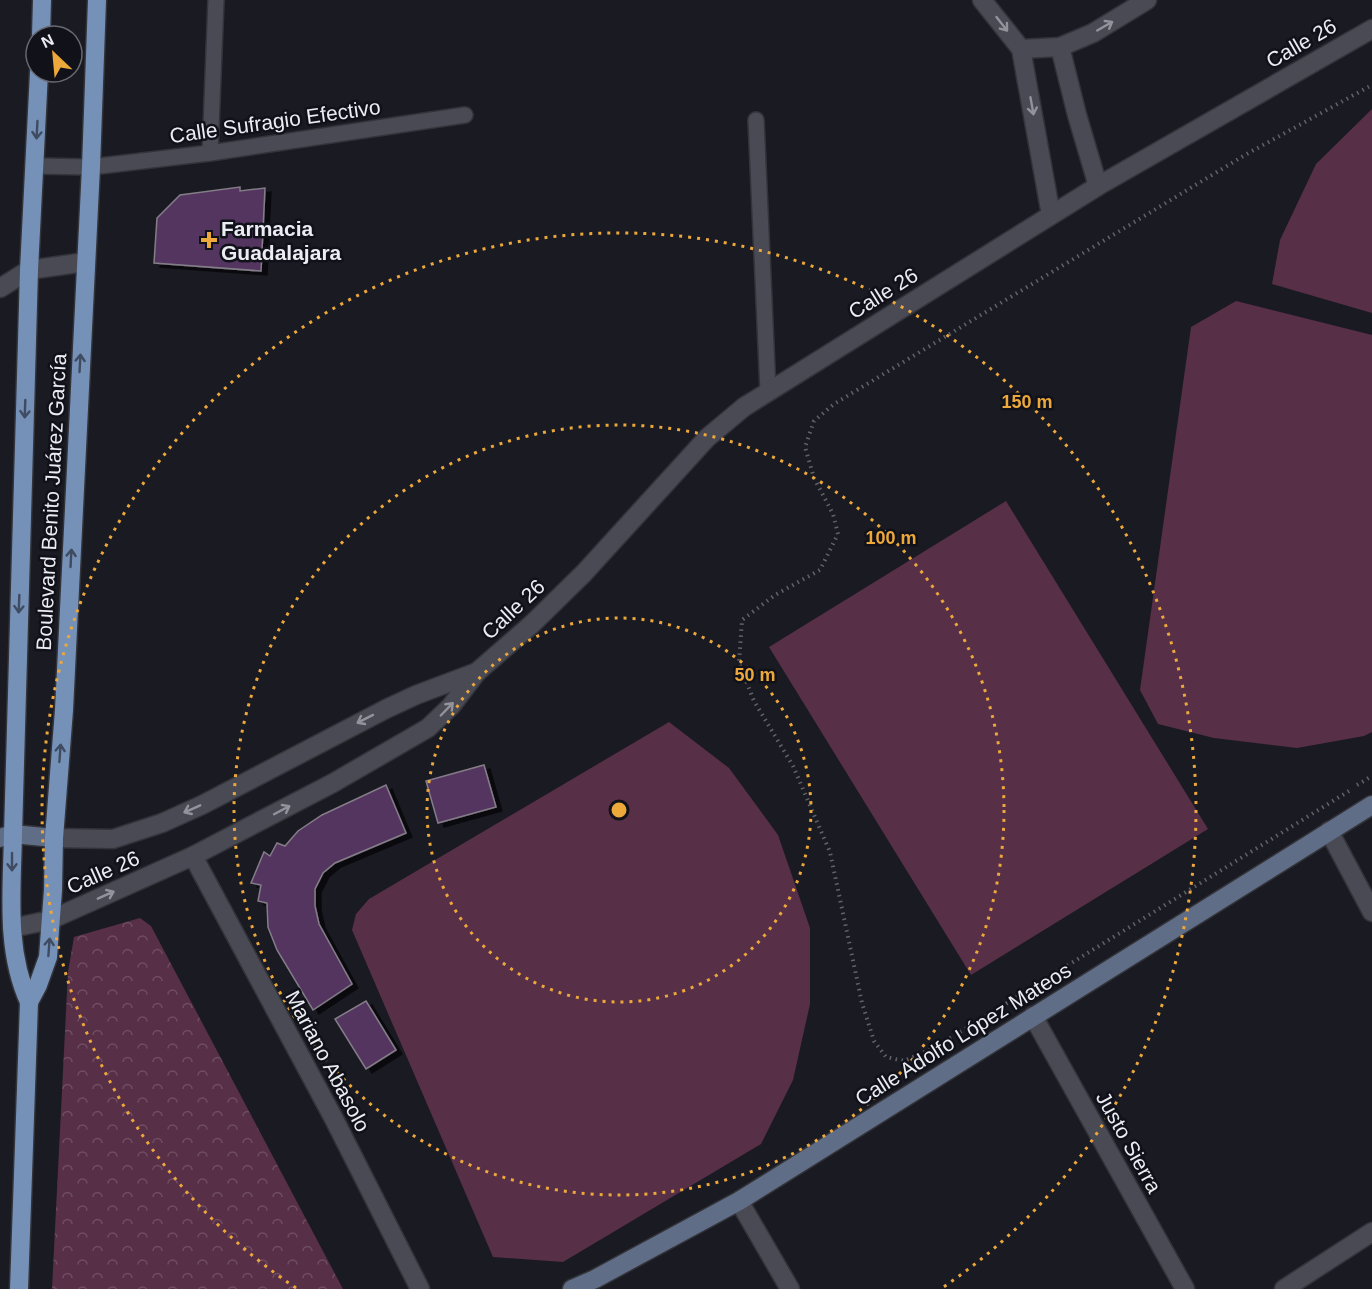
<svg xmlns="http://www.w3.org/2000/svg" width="1372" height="1289" font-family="Helvetica,sans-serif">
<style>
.park{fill:url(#park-crowns)}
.garden{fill:#572f47}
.building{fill:#523561;stroke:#847d87;stroke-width:1.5;filter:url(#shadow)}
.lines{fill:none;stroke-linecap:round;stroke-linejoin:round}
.lane-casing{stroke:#33333a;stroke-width:18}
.street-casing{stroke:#33333a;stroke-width:21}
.secondary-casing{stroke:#33333a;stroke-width:21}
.primary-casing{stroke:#33333a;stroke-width:21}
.path{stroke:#62626a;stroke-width:4;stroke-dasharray:1.5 4.5;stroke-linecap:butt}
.lane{stroke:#4a4a55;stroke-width:15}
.street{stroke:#4a4a55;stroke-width:18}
.secondary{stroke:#606d86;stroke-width:18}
.primary{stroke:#7591b7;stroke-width:18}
.oneway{stroke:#93939c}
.oneway2{stroke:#3e4b61}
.ring{fill:none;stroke:#eda83b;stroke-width:3;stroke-dasharray:3 6}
.poi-dot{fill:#eda83b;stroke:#11111a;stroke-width:2}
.labels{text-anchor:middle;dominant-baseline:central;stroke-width:5;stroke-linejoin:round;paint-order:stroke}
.street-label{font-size:21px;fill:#ecedf3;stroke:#11111a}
.poi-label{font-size:21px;font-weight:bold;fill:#ecedf3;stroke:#11111a;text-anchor:start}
.centre{fill:#eda83b;stroke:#11111a;stroke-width:3}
.ring-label{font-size:18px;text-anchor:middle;font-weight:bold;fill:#eda83b;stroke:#11111a;stroke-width:5;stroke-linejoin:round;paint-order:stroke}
</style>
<defs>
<pattern id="park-crowns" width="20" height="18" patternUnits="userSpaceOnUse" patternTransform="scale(1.5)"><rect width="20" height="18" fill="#572f47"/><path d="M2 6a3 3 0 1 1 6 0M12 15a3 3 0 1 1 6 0" fill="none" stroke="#6f4d62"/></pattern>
<filter id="shadow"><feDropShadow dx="6" dy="4" stdDeviation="0" flood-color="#0009"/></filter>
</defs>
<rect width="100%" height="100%" fill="#1a1a23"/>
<polygon class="park" points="140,918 151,926 343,1289 52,1289 68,972 74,937"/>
<g class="garden">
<polygon points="1372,109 1372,313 1272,284 1280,240 1316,164"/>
<polygon points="1236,301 1372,335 1372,732 1364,736 1297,748 1214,738 1158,724 1140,690 1191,327"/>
<polygon points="1006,501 1208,829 971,975 769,647"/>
<polygon points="669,722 729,768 778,835 810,928 810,1004 793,1080 761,1144 563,1262 493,1257 352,930 356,914 369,899"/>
</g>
<g class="building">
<polygon points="240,187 240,191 265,188 261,271 154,263 157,218 180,195"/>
<polygon points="484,765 496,807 438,823 426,781"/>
<polygon points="386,785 406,833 335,863 323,873 315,889 315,906 319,924 352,984 313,1010 277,950 268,927 267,903 258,901 261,885 251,883 264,852 270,856 277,843 285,846 298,831 322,815"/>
<polygon points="366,1001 396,1050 366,1069 335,1019"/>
</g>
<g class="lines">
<defs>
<g id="lane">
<polyline points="756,120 768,391"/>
<polyline points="210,153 216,0"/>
<polyline points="35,166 91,167 210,153 465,115"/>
</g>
<g id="street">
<polyline points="982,0 1021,49 1051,215"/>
<polyline points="1060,47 1077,115 1098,186"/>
<polyline points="1021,49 1060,47 1093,33 1147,0"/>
<polyline points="0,288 29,270 85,262"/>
<polyline points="1329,831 1372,912"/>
<polyline points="54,838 113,839 162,823 202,805 386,709 416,695 477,672"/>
<polyline points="193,856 334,1119 420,1289"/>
<polyline points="12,928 50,920 193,856 333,783 428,728 451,706 477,672 532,624 584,573 707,438 744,407 1098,186 1372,29"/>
<polyline points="1033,1016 1185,1289"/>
<polyline points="739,1201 790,1289"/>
<polyline points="1284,1289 1372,1232"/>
</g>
<g id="secondary">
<polyline points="0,838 13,834 54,838"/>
<polyline points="572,1289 595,1279 739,1201 1372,805"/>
</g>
<g id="primary">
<polyline points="41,36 42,0"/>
<polyline points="29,1002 38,985 48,957 53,890 54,838 64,710 91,167 97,0"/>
<path d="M19 1289 29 1002C5 950 12 890 13 834L29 270 39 72"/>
</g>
</defs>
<use href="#lane" class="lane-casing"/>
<use href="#street" class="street-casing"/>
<use href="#secondary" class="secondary-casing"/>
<use href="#primary" class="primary-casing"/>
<g class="path">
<polyline points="1357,785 1372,776"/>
<polyline points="1349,791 936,1047 904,1061 886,1057 874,1041 862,1003 830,852 793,766 754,701 739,663 742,620 775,595 820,570 838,534 833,514 814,478 805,447 814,421 834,404 1245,155 1372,85"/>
</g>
<use href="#lane" class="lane"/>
<use href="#street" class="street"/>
<use href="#secondary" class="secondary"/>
<use href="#primary" class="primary"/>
</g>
<defs><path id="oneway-shaft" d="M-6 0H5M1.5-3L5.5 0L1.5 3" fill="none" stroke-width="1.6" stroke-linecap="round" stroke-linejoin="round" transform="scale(1.5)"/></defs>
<g class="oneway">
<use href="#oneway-shaft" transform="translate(1002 24) rotate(52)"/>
<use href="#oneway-shaft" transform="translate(1105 26) rotate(-30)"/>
<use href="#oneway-shaft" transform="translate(1032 106) rotate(80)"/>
<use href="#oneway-shaft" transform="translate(447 709) rotate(-46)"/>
<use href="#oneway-shaft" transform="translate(365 719) rotate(153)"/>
<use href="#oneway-shaft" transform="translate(192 809) rotate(156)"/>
<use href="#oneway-shaft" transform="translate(282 810) rotate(-28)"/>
<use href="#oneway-shaft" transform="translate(106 895) rotate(-24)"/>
</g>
<g class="oneway2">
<use href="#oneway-shaft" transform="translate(37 130) rotate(93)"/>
<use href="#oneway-shaft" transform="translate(80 363) rotate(-87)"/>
<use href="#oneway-shaft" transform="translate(25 409) rotate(92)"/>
<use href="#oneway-shaft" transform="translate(71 558) rotate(-87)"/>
<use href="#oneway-shaft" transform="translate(19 604) rotate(92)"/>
<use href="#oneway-shaft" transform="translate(60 753) rotate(-86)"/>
<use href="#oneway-shaft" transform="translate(12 862) rotate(90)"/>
<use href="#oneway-shaft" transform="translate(49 947) rotate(-86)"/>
</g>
<g class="ring">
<circle cx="619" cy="810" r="192"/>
<circle cx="619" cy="810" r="385"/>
<path d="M296 1288A577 577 0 1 1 942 1288"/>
</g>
<path class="poi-dot" d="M206 231h6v6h6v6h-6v6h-6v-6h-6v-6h6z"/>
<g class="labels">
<g class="street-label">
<text transform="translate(1301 43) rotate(-30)">Calle 26</text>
<text transform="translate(275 121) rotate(-8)">Calle Sufragio Efectivo</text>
<text transform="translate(883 293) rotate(-32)">Calle 26</text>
<text transform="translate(51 502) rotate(-87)">Boulevard Benito Juárez García</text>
<text transform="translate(513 609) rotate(-43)">Calle 26</text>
<text transform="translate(103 872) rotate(-24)">Calle 26</text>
<text transform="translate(963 1034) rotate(-32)">Calle Adolfo López Mateos</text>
<text transform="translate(328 1061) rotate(62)">Mariano Abasolo</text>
<text transform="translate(1129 1142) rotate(61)">Justo Sierra</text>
</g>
<g class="poi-label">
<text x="221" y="228">Farmacia<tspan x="221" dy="24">Guadalajara</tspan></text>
</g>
</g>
<circle cx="619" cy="810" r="9" class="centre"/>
<g class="ring-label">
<text x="1027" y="408">150 m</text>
<text x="891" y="544">100 m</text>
<text x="755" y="681">50 m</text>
</g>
<g transform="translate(54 54) rotate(334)"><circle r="28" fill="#11111a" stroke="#696971" stroke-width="1.5"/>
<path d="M0-4.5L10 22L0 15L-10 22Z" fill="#eda83b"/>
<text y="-9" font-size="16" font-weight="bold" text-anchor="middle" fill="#ecedf3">N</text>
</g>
</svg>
